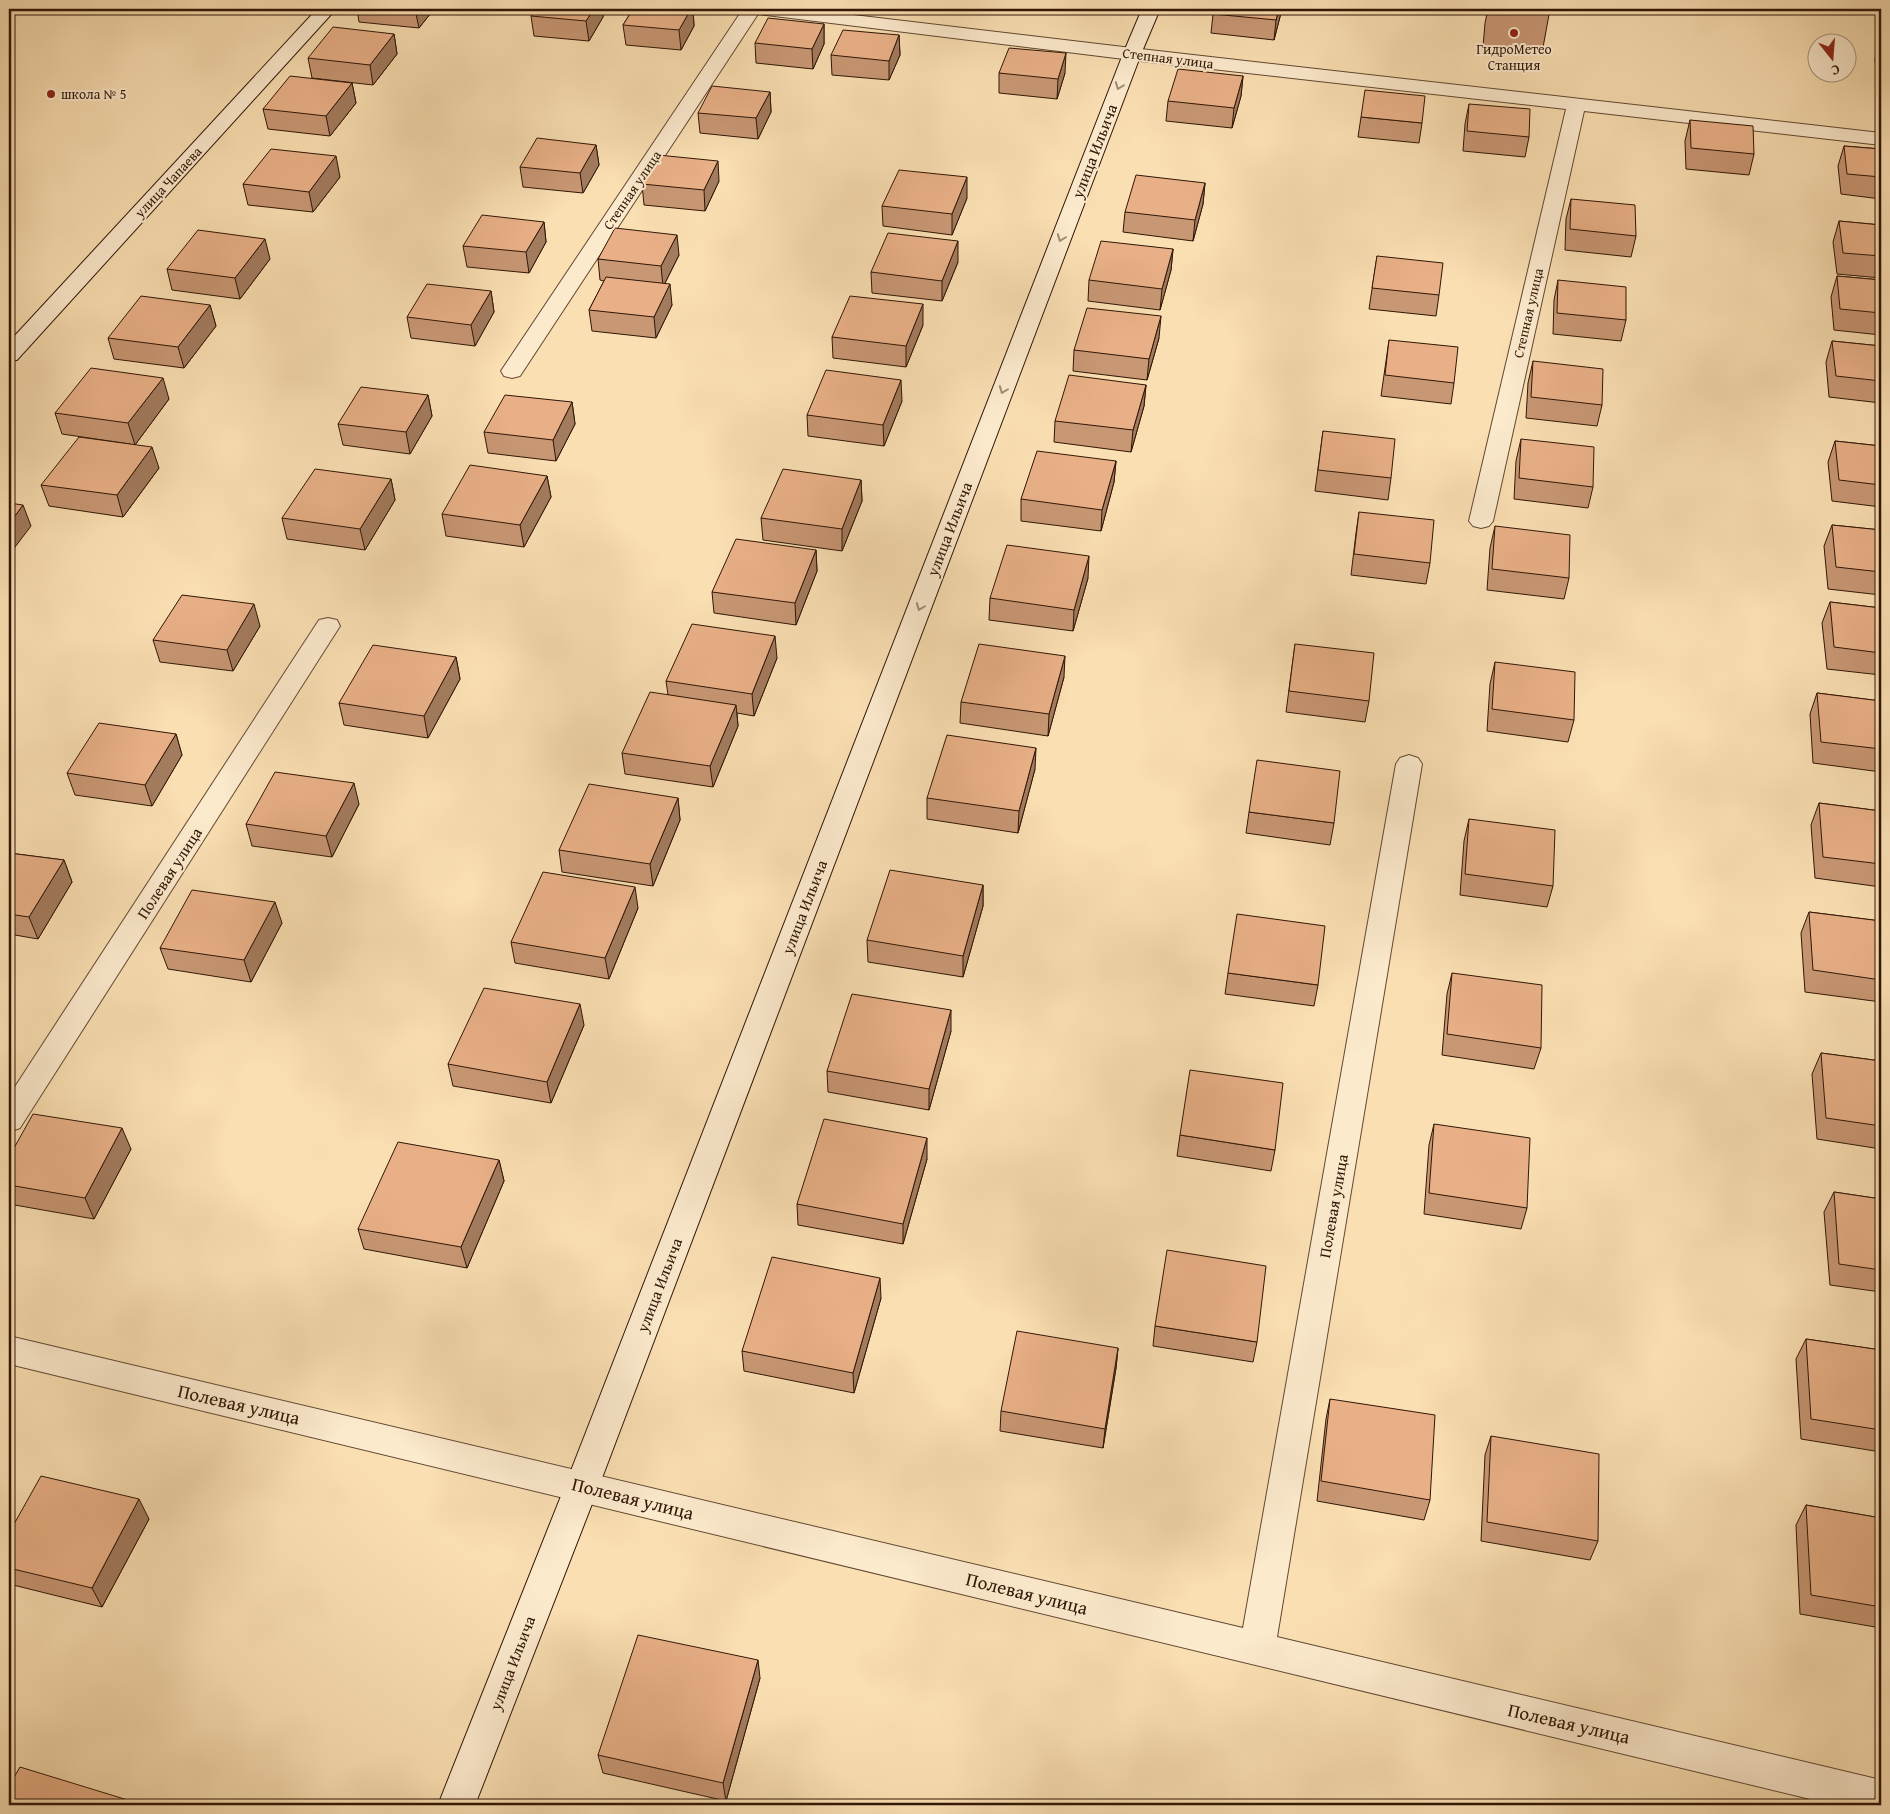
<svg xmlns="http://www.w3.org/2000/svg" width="1890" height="1814" font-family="'Gentium Book Plus',serif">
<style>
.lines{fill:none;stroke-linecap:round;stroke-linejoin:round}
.street-casing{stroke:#624831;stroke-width:2}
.secondary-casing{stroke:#301606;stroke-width:2}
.street{fill:#fceacd;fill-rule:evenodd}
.secondary{fill:#fceacd;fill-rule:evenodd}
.wall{fill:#c89774;stroke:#301606}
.shaded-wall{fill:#a37b5e;stroke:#301606}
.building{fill:#e9b087;stroke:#301606}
.oneway{stroke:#a08b73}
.poi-dot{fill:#8f2418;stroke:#fceacd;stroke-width:2}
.labels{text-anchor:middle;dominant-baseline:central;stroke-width:4;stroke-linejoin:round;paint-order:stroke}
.far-poi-label{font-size:14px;fill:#301606;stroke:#fceacd}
.far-street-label{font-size:14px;fill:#301606;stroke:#fceacd}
.street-label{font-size:16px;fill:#301606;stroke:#fceacd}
.near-street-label{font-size:19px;fill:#301606;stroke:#fceacd}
</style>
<rect width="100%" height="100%" fill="#fadfb2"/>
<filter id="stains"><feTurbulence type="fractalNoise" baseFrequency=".004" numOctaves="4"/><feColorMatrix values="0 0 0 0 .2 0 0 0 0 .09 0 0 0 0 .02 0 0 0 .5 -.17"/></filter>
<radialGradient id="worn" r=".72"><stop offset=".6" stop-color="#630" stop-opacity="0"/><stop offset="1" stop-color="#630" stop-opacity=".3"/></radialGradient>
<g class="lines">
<defs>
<g id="street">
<polygon points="743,9 803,9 1132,48 1881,133 1881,145 1584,111 1493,521 1489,526 1481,528 1473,526 1469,521 1566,109 1132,60 758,14 520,376 512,378 504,376 501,371"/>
<polygon points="328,618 337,620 340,626 20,1128 9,1132 9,1096 319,620"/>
<polygon points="1409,755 1418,758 1422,764 1277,1637 1881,1780 1881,1805 1835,1805 9,1364 9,1336 1243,1628 1396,764 1400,758"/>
</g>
<g id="secondary">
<polygon points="317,9 336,9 17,360 9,361 9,342"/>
<polygon points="1142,9 1160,9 1141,54 599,1486 475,1805 438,1805 565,1486 1123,54"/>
</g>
</defs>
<use href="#street" class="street-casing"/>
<use href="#secondary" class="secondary-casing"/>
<use href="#street" class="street"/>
<use href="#secondary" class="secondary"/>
</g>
<g class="wall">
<polygon points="357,9 434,9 419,28 359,22"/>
<polygon points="536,9 603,9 603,17 589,41 534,36 531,16"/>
<polygon points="633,9 693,9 694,26 681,50 626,45 623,25"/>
<polygon points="1282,9 1274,40 1211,33 1213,14"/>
<polygon points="1488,9 1550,9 1542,53 1483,47 1485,23"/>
<polygon points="824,24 824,44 813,69 756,63 755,43"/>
<polygon points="394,34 397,54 373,85 312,78 308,58"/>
<polygon points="899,35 900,55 889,80 832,75 831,55"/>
<polygon points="1878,48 1881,48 1881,86 1877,86 1875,58"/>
<polygon points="999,73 1065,73 1057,99 999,93"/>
<polygon points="1243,76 1241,96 1232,128 1166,121 1168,101"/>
<polygon points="352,83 356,103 330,136 268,129 263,109"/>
<polygon points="770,92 771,112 758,139 700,133 698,113"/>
<polygon points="1469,104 1529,137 1525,157 1463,151 1465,124"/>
<polygon points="1361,117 1422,123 1419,143 1358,137"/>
<polygon points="1690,120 1754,154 1749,175 1686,169 1685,141"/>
<polygon points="596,145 599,165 583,193 523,187 520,167"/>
<polygon points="1844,146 1881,149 1881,199 1841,194 1838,166"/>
<polygon points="340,177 313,212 248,205 243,184"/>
<polygon points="719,181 705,211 644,205 642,184"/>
<polygon points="1205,183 1203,204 1193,241 1123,232 1125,212"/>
<polygon points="967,198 952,235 883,226 882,206"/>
<polygon points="1571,199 1636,236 1631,257 1565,250 1566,219"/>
<polygon points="1839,221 1881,225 1881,278 1837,274 1833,242"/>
<polygon points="544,222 546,242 529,273 467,267 463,246"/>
<polygon points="1173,249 1171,270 1160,310 1088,301 1089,280"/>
<polygon points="679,255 665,283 672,305 656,338 592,331 589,310 604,281 600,280 598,259"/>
<polygon points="1377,256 1439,295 1436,316 1369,309"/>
<polygon points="270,259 240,299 172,290 167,269"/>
<polygon points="958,262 942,301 872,293 871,272"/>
<polygon points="1837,276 1881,280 1881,335 1834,330 1831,297"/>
<polygon points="1558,280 1626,320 1621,341 1553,334 1554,300"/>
<polygon points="491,291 494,312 475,346 411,338 407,317"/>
<polygon points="210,305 216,326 184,368 114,359 108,338"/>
<polygon points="923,325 906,367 833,358 832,337"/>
<polygon points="1159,338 1147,380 1073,371 1074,350"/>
<polygon points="1389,340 1454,383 1451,404 1381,396"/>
<polygon points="1832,341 1881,346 1881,403 1829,397 1826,362"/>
<polygon points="1533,361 1602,405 1597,426 1526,418 1528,383"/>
<polygon points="1146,385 1144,406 1131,452 1054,442 1055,421"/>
<polygon points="428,395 432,416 410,454 343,445 338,424"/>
<polygon points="169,399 135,445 159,468 123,517 49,506 41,485 130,444 62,434 55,413"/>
<polygon points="902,401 884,446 808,436 807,415"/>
<polygon points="572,402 575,424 556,461 488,453 484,432"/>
<polygon points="1323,431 1391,478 1388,500 1315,491"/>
<polygon points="1521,439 1593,487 1588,508 1514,499 1516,461"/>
<polygon points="1835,441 1881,446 1881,507 1832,501 1828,462"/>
<polygon points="1116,461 1114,482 1101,531 1021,521 1021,499"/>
<polygon points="547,476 551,497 524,547 446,536 442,514"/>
<polygon points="391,479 395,500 365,550 287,539 282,518"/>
<polygon points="861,480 862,501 842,551 763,540 761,518"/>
<polygon points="1359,512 1430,563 1426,584 1351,575 1356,533"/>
<polygon points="1832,525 1881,530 1881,595 1828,589 1824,546"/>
<polygon points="1495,526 1569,578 1564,599 1487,590 1490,548"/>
<polygon points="816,550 817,571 796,625 714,613 712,592"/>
<polygon points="1088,578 1073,631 989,620 990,598"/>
<polygon points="1830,602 1881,608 1881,675 1827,669 1822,623"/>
<polygon points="260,626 233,671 160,662 153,640"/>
<polygon points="1295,644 1369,701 1365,722 1286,712"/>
<polygon points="456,657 460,679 428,738 344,725 339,703"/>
<polygon points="777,658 754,716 737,713 738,726 713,787 625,774 622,753 668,695 666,681"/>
<polygon points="1495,662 1574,720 1568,742 1487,731 1490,684"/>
<polygon points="1064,677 1048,736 960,723 961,702"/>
<polygon points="1817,693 1881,701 1881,772 1813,763 1810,714"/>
<polygon points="176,734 182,755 152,806 75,795 67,773"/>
<polygon points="1035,769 1018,833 927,819 927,798"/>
<polygon points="678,798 680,820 653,886 562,872 559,850"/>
<polygon points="1819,803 1881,811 1881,887 1815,878 1811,825"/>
<polygon points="359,804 332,857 252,846 246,824"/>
<polygon points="1249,812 1334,823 1330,845 1246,833"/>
<polygon points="1469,819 1553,886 1547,907 1460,895 1464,841"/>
<polygon points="9,853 64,860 72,882 38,939 9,934"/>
<polygon points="983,885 983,906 963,977 868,962 867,940"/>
<polygon points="638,908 609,979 515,963 511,942"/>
<polygon points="1809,912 1881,921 1881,1002 1805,992 1801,933"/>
<polygon points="282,923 251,982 168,969 160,948"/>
<polygon points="1228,973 1318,985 1314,1006 1225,994"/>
<polygon points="1452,973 1541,1048 1534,1069 1442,1055 1447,994"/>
<polygon points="584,1025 551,1103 453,1086 448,1064"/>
<polygon points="951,1031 929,1110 828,1092 827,1071"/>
<polygon points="1821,1053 1881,1061 1881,1149 1817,1139 1812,1074"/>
<polygon points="1434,1124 1527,1208 1521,1229 1424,1214 1429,1145"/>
<polygon points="1180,1135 1275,1150 1271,1171 1177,1156"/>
<polygon points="131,1149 94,1219 9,1204 9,1157"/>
<polygon points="927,1159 903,1244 798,1225 797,1204"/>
<polygon points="499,1160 504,1181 467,1268 364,1249 358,1229"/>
<polygon points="1834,1192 1881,1199 1881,1292 1830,1285 1824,1212"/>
<polygon points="881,1298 854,1393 744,1371 742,1351"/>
<polygon points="1155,1326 1257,1342 1253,1362 1153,1346"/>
<polygon points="1806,1339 1881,1350 1881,1452 1801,1439 1796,1359"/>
<polygon points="1118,1348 1116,1368 1103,1448 1000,1431 1001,1411"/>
<polygon points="1330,1399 1430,1500 1424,1520 1317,1501 1326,1419"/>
<polygon points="1491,1436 1598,1541 1590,1560 1481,1541 1485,1455"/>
<polygon points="1806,1505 1881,1518 1881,1628 1800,1614 1796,1525"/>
<polygon points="149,1519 102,1607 9,1584 9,1533"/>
<polygon points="760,1678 726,1801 603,1773 598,1755"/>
</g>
<g class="shaded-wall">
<polygon points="415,9 434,9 419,28"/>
<polygon points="594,9 603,9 603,17 589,41 586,21"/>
<polygon points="691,9 693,9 694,26 681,50 679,30"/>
<polygon points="1279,9 1282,9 1274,40 1276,20"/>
<polygon points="824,24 824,44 813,69 812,49"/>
<polygon points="394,34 397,54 373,85 370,65"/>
<polygon points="899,35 900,55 889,80 889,61"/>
<polygon points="1066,53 1065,73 1057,99 1058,79"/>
<polygon points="1243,76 1241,96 1232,128 1234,108"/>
<polygon points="352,83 356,103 330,136 326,116"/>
<polygon points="770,92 771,112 758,139 756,118"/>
<polygon points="596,145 599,165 583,193 580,173"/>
<polygon points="336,156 340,177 313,212 309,192"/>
<polygon points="718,161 719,181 705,211 704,190"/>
<polygon points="967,177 967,198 952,235 952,214"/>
<polygon points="1205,183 1203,204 1193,241 1195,220"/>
<polygon points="544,222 546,242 529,273 526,252"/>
<polygon points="677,235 679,255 663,287 661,266"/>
<polygon points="265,239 270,259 240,299 235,278"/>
<polygon points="958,241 958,262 942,301 942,281"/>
<polygon points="1173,249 1171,270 1160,310 1162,289"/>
<polygon points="670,284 672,305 656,338 654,317"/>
<polygon points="491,291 494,312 475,346 471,325"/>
<polygon points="923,304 923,325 906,367 906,346"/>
<polygon points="210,305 216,326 184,368 178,347"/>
<polygon points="1161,316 1159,338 1147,380 1149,359"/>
<polygon points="163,378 169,399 135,445 128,423"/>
<polygon points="901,380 902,401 884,446 883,425"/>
<polygon points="1146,385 1144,406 1131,452 1133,430"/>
<polygon points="428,395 432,416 410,454 406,432"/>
<polygon points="572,402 575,424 556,461 553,440"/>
<polygon points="152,447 159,468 123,517 117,495"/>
<polygon points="1116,461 1114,482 1101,531 1102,510"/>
<polygon points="547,476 551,497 524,547 520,525"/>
<polygon points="391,479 395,500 365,550 360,529"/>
<polygon points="861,480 862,501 842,551 842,529"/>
<polygon points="23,505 31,526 9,555 9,524"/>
<polygon points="816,550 817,571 796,625 795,603"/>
<polygon points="1089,556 1088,578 1073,631 1074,610"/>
<polygon points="254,604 260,626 233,671 227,650"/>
<polygon points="775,636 777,658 754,716 752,694"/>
<polygon points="1065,656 1064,677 1048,736 1049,714"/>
<polygon points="456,657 460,679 428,738 424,716"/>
<polygon points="736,705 738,726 713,787 710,766"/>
<polygon points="176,734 182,755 152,806 145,785"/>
<polygon points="1036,748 1035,769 1018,833 1019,811"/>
<polygon points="354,783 359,804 332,857 326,836"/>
<polygon points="678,798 680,820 653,886 650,864"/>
<polygon points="64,860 72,882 38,939 29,917"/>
<polygon points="983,885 983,906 963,977 963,956"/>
<polygon points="635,887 638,908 609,979 605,958"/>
<polygon points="275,902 282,923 251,982 244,960"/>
<polygon points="580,1004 584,1025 551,1103 547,1082"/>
<polygon points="951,1010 951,1031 929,1110 929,1089"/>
<polygon points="122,1128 131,1149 94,1219 85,1198"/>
<polygon points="927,1138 927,1159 903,1244 903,1224"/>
<polygon points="499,1160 504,1181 467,1268 461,1247"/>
<polygon points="880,1278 881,1298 854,1393 853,1373"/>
<polygon points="1118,1348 1116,1368 1103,1448 1105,1429"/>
<polygon points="139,1499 149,1519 102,1607 92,1588"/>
<polygon points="758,1660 760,1678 726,1801 723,1783"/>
</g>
<g class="building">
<polygon points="536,9 594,9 586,21 531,16"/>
<polygon points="633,9 691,9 679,30 623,25"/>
<polygon points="1214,9 1279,9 1276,20 1213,14"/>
<polygon points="768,18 824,24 812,49 755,43"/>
<polygon points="333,27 394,34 370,65 308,58"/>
<polygon points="843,30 899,35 889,61 831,55"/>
<polygon points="1009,48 1066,53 1058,79 999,73"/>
<polygon points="1878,48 1881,48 1881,76"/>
<polygon points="1178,69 1243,76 1234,108 1168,101"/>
<polygon points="290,76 352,83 326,116 263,109"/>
<polygon points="712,86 770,92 756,118 698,113"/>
<polygon points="1365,90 1425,96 1422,123 1361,117"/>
<polygon points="1469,104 1530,109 1529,137 1467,131"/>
<polygon points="1690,120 1753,126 1754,154 1691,148"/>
<polygon points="537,138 596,145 580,173 520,167"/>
<polygon points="1844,146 1881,149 1881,177 1847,174"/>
<polygon points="271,149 336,156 309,192 243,184"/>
<polygon points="658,155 718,161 704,190 642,184"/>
<polygon points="899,170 967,177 952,214 882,206"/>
<polygon points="1136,175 1205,183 1195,220 1125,212"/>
<polygon points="1571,199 1635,205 1636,236 1570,229"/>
<polygon points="482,215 544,222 526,252 463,246"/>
<polygon points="1839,221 1881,225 1881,256 1843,253"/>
<polygon points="615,228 677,235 661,266 598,259"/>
<polygon points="198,230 265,239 235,278 167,269"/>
<polygon points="888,233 958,241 942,281 871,272"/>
<polygon points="1101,241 1173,249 1162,289 1089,280"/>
<polygon points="1377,256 1443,263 1439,295 1372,288"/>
<polygon points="1837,276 1881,280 1881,313 1840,309"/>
<polygon points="606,277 670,284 654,317 589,310"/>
<polygon points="1558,280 1626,287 1626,320 1557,313"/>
<polygon points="427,284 491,291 471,325 407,317"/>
<polygon points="141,296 210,305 178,347 108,338"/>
<polygon points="850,296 923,304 906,346 832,337"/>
<polygon points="1087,308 1161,316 1149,359 1074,350"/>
<polygon points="1389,340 1458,347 1454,383 1385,375"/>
<polygon points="1832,341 1881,346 1881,381 1836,376"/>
<polygon points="1533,361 1603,369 1602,405 1531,397"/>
<polygon points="91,368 163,378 128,423 55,413"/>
<polygon points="826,370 901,380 883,425 807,415"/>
<polygon points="1069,375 1146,385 1133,430 1055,421"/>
<polygon points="361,387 428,395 406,432 338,424"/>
<polygon points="505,395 572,402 553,440 484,432"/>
<polygon points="1323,431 1395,439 1391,478 1318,470"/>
<polygon points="79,437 152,447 117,495 41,485"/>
<polygon points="1521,439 1594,447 1593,487 1519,478"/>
<polygon points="1835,441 1881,446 1881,485 1839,480"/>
<polygon points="1037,451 1116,461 1102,510 1021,499"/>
<polygon points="470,465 547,476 520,525 442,514"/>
<polygon points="315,469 391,479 360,529 282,518"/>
<polygon points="783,469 861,480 842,529 761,518"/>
<polygon points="9,503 23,505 9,524"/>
<polygon points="1359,512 1434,520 1430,563 1354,554"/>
<polygon points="1832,525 1881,530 1881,572 1836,567"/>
<polygon points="1495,526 1570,535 1569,578 1492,569"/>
<polygon points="736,539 816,550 795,603 712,592"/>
<polygon points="1007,545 1089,556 1074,610 990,598"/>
<polygon points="182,595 254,604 227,650 153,640"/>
<polygon points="1830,602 1881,608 1881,653 1834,647"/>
<polygon points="692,624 775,636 752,694 666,681"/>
<polygon points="979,644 1065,656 1049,714 961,702"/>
<polygon points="1295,644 1374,653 1369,701 1289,691"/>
<polygon points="373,645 456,657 424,716 339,703"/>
<polygon points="1495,662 1575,672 1574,720 1492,709"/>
<polygon points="650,692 736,705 710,766 622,753"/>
<polygon points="1817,693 1881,701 1881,749 1821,742"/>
<polygon points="99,723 176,734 145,785 67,773"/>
<polygon points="947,735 1036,748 1019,811 927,798"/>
<polygon points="1257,760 1340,771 1334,823 1249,812"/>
<polygon points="275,772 354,783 326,836 246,824"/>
<polygon points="589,784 678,798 650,864 559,850"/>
<polygon points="1819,803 1881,811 1881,864 1823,857"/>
<polygon points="1469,819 1555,830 1553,886 1465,874"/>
<polygon points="9,853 64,860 29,917 9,914"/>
<polygon points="890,870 983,885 963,956 867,940"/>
<polygon points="543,872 635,887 605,958 511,942"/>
<polygon points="192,890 275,902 244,960 160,948"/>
<polygon points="1809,912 1881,921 1881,980 1813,970"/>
<polygon points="1237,914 1325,926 1318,985 1228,973"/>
<polygon points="1452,973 1542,985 1541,1048 1447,1034"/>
<polygon points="484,988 580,1004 547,1082 448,1064"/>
<polygon points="852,994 951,1010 929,1089 827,1071"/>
<polygon points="1821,1053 1881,1061 1881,1126 1826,1118"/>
<polygon points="1190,1070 1283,1083 1275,1150 1180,1135"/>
<polygon points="33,1114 122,1128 85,1198 9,1185 9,1157"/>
<polygon points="824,1119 927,1138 903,1224 797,1204"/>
<polygon points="1434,1124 1530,1138 1527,1208 1429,1193"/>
<polygon points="398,1142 499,1160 461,1247 358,1229"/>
<polygon points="1834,1192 1881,1199 1881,1270 1839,1264"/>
<polygon points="1167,1250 1266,1266 1257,1342 1155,1326"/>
<polygon points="772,1257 880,1278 853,1373 742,1351"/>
<polygon points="1017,1331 1118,1348 1105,1429 1001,1411"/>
<polygon points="1806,1339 1881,1350 1881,1430 1811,1419"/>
<polygon points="1330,1399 1435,1415 1430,1500 1321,1481"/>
<polygon points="1491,1436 1599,1454 1598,1541 1487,1522"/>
<polygon points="41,1476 139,1499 92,1588 9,1568 9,1533"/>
<polygon points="1806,1505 1881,1518 1881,1607 1811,1595"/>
<polygon points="638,1635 758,1660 723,1783 598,1755"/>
<polygon points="20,1767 144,1805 9,1805 9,1786"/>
</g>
<defs><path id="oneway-chevron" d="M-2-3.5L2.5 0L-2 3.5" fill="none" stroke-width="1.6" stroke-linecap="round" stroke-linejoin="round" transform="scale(1.25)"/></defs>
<g class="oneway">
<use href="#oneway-chevron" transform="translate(1119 86) rotate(111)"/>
<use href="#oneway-chevron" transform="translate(1061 238) rotate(111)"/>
<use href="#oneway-chevron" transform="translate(1003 390) rotate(111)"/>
<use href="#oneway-chevron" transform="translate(920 607) rotate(111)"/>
</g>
<g class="poi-dot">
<circle cx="1514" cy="33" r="5"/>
<circle cx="51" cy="94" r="5"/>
</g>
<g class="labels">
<g class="far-poi-label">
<text x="1514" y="49">ГидроМетео<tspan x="1514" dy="16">Станция</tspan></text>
<text x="61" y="94" text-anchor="start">школа № 5</text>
</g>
<g class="far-street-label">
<text transform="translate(1168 58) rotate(7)">Степная улица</text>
<text transform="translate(168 182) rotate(-47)">улица Чапаева</text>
<text transform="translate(632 190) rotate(-56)">Степная улица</text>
<text transform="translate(1528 313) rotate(-77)">Степная улица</text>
</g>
<g class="street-label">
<text transform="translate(1094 151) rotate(-69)">улица Ильича</text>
<text transform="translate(949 529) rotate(-69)">улица Ильича</text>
<text transform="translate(169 873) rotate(-57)">Полевая улица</text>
<text transform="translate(804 907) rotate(-69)">улица Ильича</text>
<text transform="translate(1333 1206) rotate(-80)">Полевая улица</text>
<text transform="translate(659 1285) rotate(-69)">улица Ильича</text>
<text transform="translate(512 1663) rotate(-69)">улица Ильича</text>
</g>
<g class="near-street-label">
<text transform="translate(239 1404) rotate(13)">Полевая улица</text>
<text transform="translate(633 1498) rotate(14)">Полевая улица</text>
<text transform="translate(1027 1593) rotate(14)">Полевая улица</text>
<text transform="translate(1569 1723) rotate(13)">Полевая улица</text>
</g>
</g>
<rect width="1890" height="1814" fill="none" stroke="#fadfb2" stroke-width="30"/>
<rect x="10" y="10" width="1870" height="1794" fill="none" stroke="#301606" stroke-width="2.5"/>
<rect x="15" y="15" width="1860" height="1784" fill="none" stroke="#301606"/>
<g transform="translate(1832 58) rotate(163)"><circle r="24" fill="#fceacd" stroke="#aa957d"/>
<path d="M0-4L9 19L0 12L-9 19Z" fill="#8f2418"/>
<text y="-8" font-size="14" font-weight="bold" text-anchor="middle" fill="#301606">С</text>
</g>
<rect width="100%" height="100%" filter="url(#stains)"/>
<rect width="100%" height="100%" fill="url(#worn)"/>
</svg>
